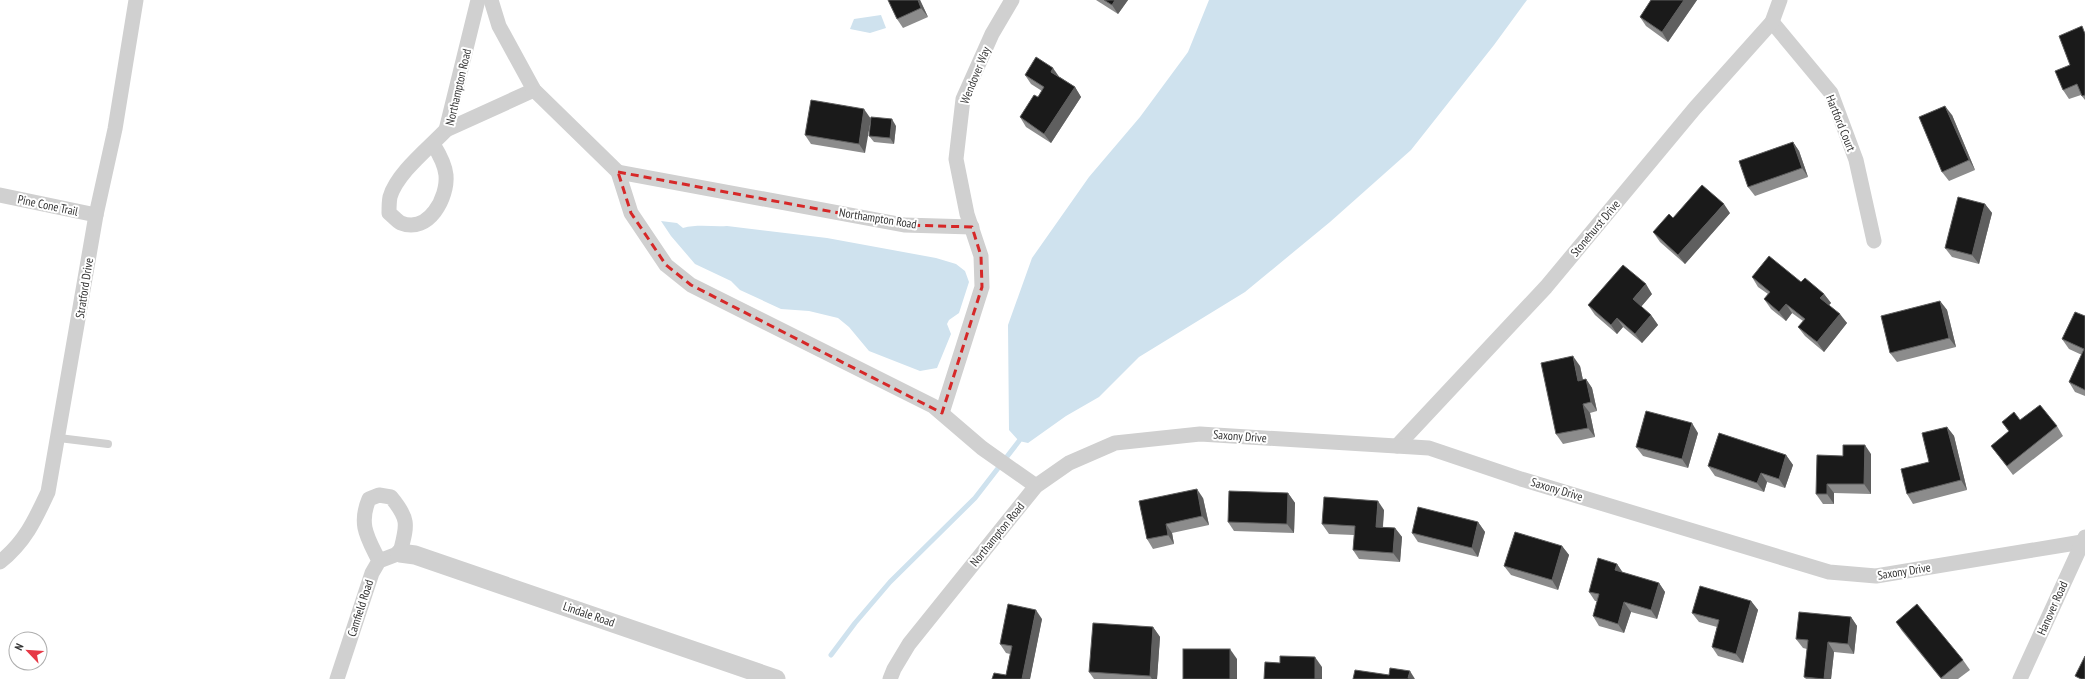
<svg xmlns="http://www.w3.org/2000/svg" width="2085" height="679" font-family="'PT Sans Narrow',sans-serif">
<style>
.water{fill:#cfe2ee}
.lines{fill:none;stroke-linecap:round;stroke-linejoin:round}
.stream{stroke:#cfe2ee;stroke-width:5}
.service{stroke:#d0d0d0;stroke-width:8}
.minor{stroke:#d0d0d0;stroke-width:15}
.tertiary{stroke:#d0d0d0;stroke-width:19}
.wall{fill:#8c8c8c}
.shaded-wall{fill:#5f5f5f}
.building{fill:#1a1a1a;stroke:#5f5f5f}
.marked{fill:none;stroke:#d62828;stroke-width:3;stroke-dasharray:8 5;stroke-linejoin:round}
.labels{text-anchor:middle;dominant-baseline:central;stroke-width:4;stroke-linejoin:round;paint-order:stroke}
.street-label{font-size:12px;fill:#333;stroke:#fff}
</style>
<rect width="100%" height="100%" fill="#fff"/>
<g class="water">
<polygon points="1209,0 1527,0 1494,45 1411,150 1330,222 1245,292 1139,357 1099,397 1066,416 1028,443 1019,441 1009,430 1008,325 1032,258 1089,177 1140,117 1188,52"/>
<polygon points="881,15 886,28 870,33 850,29 854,19"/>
<path d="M661 221 677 223 683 228C698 224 712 227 727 226L827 238 936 258 956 264 965 271 969 282 959 313 949 320 947 324 951 334 937 368 920 371 869 351 849 327 838 318 809 311 781 309 740 290 731 281 695 264 671 236Z"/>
</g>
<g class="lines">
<polyline class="stream" points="831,655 855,623 890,582 975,498 1019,441"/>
<polyline class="service" points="59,438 108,444"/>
<g class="minor">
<polyline points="478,0 446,130 534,90"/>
<polyline points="491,0 499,26 534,90 618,172 631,213 666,265 691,285 933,406 982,448 1036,486"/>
<polyline points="1772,22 1831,93 1856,160 1874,241"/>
<path d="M433 144C438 152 445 165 446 175 448 197 429 234 401 223 397 221 393 216 389 213 389 208 389 202 390 197 397 173 429 148 446 130"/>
<polyline points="618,172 904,225 972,227"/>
<polyline points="0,195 96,215"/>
<polyline points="942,413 982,287 981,256 967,214 956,159 963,99 992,34 1012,0"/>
<polyline points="1397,446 1546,287 1695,108 1772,22 1780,0"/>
<path d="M0 562C25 542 35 520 48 492L96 215 115 129 136 0"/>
<path d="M337 679 372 573 379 561 400 553C407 525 410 520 391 497L379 495 369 499C358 525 368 538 379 561"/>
<polyline points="890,679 894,669 909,644 1036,486 1069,463 1115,443 1200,434 1429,448 1521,479 1829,572 1876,576 2082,542"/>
<polyline points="2020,679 2085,537"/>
</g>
<polyline class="tertiary" points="400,553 415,555 776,679"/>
</g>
<g class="wall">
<polygon points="920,0 928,17 903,28 897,19"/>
<polygon points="1096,0 1128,0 1118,14"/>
<polygon points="1651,0 1697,0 1668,42 1646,26 1640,17"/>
<polygon points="2085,31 2085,100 2081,95 2069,99 2063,90 2070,65"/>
<polygon points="1025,75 1060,77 1075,87 1081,97 1051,143 1026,127 1020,117 1038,97 1042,91 1031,84"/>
<polygon points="864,109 865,153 811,144 805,135"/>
<polygon points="1952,115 1975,170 1949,181 1942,172"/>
<polygon points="896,126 894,144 874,142 869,136"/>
<polygon points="1793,142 1799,151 1808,177 1755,196 1748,187"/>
<polygon points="1985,204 1992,213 1979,264 1952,257 1945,248"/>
<polygon points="1730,213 1685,264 1660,242 1653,232 1673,218"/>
<polygon points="1752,277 1801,282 1824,294 1831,303 1829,305 1847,323 1824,352 1805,336 1798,327 1803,321 1792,313 1786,321 1771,309 1764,299 1768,294 1758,287"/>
<polygon points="1652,294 1641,307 1651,315 1658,325 1642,343 1623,327 1617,334 1595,315 1588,305"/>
<polygon points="1940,301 1947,310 1956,347 1897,362 1890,353"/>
<polygon points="2085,316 2085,396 2075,392 2069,382 2082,355 2069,349 2062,339"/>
<polygon points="1580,366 1583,380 1586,379 1592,388 1597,411 1590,413 1595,437 1563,444 1556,434"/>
<polygon points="2020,420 2057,426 2063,436 2013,475 1991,446 2009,432 2002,422"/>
<polygon points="1947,427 1954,436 1967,490 1913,504 1907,494 1929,462"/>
<polygon points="1698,433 1688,468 1643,456 1636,447"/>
<polygon points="1871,454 1871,494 1834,493 1834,504 1823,504 1816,494 1843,456"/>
<polygon points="1786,455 1793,465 1785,488 1767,482 1764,492 1715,476 1708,466"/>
<polygon points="1288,493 1295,503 1294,533 1234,531 1228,522"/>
<polygon points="1203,498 1209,525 1172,533 1174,544 1153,549 1147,539 1139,501"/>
<polygon points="1384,510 1383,527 1395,528 1402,537 1400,562 1359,559 1353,550 1354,535 1329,534 1322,524"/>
<polygon points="1478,522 1485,532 1478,557 1418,542 1412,533"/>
<polygon points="1562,546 1569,555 1558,590 1511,575 1504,566"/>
<polygon points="1617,564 1623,573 1659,583 1665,592 1657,619 1631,612 1624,633 1599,626 1593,616 1597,601 1595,601 1589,592"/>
<polygon points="1751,601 1758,610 1743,663 1718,656 1712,647 1717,627 1699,622 1692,613"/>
<polygon points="1851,617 1857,626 1854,654 1834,652 1831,679 1806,679 1804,677 1807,649 1803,648 1796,639"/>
<polygon points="1042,619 1030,679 992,679 1006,675 1010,654 1006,653 1000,644"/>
<polygon points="1896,622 1963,660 1970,670 1958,679 1941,679 1902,631"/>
<polygon points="1153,627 1160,637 1157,679 1094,679 1089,672"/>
</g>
<g class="shaded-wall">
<polygon points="918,0 920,0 928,17 921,8"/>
<polygon points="1115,0 1128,0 1118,14 1112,5"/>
<polygon points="1684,0 1697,0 1668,42 1662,32"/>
<polygon points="1053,68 1060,78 1051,72"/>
<polygon points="1075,87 1081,97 1051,143 1044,134"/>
<polygon points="1945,106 1952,115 1975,170 1969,160"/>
<polygon points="864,109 871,119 865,153 859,144"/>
<polygon points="892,119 896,126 894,144 890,138"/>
<polygon points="1793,142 1799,151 1808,177 1802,168"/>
<polygon points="1724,204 1730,213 1685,264 1678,255"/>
<polygon points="1985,204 1992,213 1979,264 1972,255"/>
<polygon points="1646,284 1652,294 1639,309 1633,299"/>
<polygon points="1824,294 1831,303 1827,307 1820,298"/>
<polygon points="1940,301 1947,310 1956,347 1949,338"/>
<polygon points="1786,304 1792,313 1786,321 1779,312"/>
<polygon points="1840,314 1847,323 1824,352 1817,342"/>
<polygon points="1651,315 1658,325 1642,343 1635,334"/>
<polygon points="1617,318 1623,327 1617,334 1611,325"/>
<polygon points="1573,356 1580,366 1585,390 1578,381"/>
<polygon points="1586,379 1592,388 1597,411 1591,402"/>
<polygon points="1583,404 1590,413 1595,437 1588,428"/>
<polygon points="1692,423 1698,433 1688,468 1682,459"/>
<polygon points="1947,427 1954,436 1967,490 1961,480"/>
<polygon points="1865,445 1871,454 1871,494 1864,484"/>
<polygon points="1786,455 1793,465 1785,488 1779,479"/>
<polygon points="1761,473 1767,482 1764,492 1757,483"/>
<polygon points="1827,484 1834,493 1834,504 1827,494"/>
<polygon points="1197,489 1203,498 1209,525 1202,516"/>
<polygon points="1288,493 1295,503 1294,533 1287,524"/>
<polygon points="1378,501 1384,510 1382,536 1376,527"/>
<polygon points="1478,522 1485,532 1478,557 1472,548"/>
<polygon points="1166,524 1172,533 1174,544 1168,535"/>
<polygon points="1395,528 1402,537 1400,562 1393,553"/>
<polygon points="1562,546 1569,555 1558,590 1552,580"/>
<polygon points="1617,564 1623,573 1615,570"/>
<polygon points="1659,583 1665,592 1657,619 1651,610"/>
<polygon points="1751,601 1758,610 1743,663 1736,654"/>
<polygon points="1624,602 1631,612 1624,633 1618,624"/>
<polygon points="1036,610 1042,619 1030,679 1022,679"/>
<polygon points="1851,617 1857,626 1854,654 1848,644"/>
<polygon points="1153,627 1160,637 1157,679 1152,679 1150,676"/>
<polygon points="1828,642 1834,652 1831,679 1824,679"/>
<polygon points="1230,649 1237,659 1237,679 1230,679"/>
<polygon points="1315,657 1322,667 1322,679 1315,679"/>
<polygon points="1410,671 1415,679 1408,678"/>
</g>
<g class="building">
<polygon points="888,0 918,0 921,8 897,19"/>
<polygon points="1104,0 1115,0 1112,5"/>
<polygon points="1651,0 1684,0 1662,32 1640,17"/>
<polygon points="2082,26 2085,34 2085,95 2082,96 2077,84 2063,90 2055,71 2070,65 2059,36"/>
<polygon points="1036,57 1053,68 1051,72 1075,87 1044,134 1020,117 1034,95 1038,97 1044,87 1025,75"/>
<polygon points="811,100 864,109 859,144 805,135"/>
<polygon points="1945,106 1969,160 1942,172 1919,117"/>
<polygon points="871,117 892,119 890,138 869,136"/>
<polygon points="1793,142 1802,168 1748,187 1739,161"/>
<polygon points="1702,185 1724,204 1678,255 1653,232 1669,214 1673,218"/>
<polygon points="1958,197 1985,204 1972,255 1945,248"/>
<polygon points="1769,256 1801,282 1805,278 1824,294 1820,298 1840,314 1817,342 1798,327 1805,319 1786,304 1779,312 1764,299 1770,292 1752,277"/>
<polygon points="1623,265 1646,284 1633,299 1651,315 1635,334 1617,318 1611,325 1588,305"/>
<polygon points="1940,301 1949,338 1890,353 1881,316"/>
<polygon points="2075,312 2085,316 2085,390 2069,382 2084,349 2062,339"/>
<polygon points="1573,356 1578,381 1586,379 1591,402 1583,404 1588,428 1556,434 1541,363"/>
<polygon points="2040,405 2057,426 2007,466 1991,446 2009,431 2002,422 2014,412 2020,420"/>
<polygon points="1646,411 1692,423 1682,459 1636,447"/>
<polygon points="1947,427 1961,480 1907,494 1901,469 1929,462 1922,433"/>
<polygon points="1719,433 1786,455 1779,479 1761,473 1757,483 1708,466"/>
<polygon points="1843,445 1865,445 1864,484 1827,484 1827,494 1816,494 1817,455 1843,456"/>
<polygon points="1197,489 1202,516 1166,524 1168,535 1147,539 1139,501"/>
<polygon points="1229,491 1288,493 1287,524 1228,522"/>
<polygon points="1324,497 1378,501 1376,527 1395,528 1393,553 1353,550 1355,526 1322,524"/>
<polygon points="1418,507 1478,522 1472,548 1412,533"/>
<polygon points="1515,532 1562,546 1552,580 1504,566"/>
<polygon points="1598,558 1617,564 1615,570 1659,583 1651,610 1624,602 1618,624 1593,616 1599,594 1589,592"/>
<polygon points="1700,586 1751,601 1736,654 1712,647 1719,620 1692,613"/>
<polygon points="1008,604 1036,610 1022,679 992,679 994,673 1006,675 1012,646 1000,644"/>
<polygon points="1917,604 1963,660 1941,678 1896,622"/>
<polygon points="1799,612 1851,617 1848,644 1828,642 1824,679 1804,677 1808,640 1796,639"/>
<polygon points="1093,623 1153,627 1150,676 1089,672"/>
<rect x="1183" y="649" width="47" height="30"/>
<polygon points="1280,656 1315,657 1315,679 1264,679 1265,662 1280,663"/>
<polygon points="2085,656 2085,679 2081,679 2075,676"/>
<polygon points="1390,668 1410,671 1408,678 1414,679 1353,679 1355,670 1389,675"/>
</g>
<path class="marked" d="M618 172 904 225 972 227 981 256 982 287 942 413 691 285 666 265 631 213Z"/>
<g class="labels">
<g class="street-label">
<text transform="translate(975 75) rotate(-68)">Wendover Way</text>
<text transform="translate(458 87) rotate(-77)">Northampton Road</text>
<text transform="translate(1841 123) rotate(68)">Hartford Court</text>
<text transform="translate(48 205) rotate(12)">Pine Cone Trail</text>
<text transform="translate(878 218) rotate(9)">Northampton Road</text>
<text transform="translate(1595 228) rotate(-50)">Stonehurst Drive</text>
<text transform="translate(84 288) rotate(-81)">Stratford Drive</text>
<text transform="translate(1240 436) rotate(4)">Saxony Drive</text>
<text transform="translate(1557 489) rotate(17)">Saxony Drive</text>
<text transform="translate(997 534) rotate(-51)">Northampton Road</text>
<text transform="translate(1904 571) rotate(-9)">Saxony Drive</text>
<text transform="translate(360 608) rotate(-72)">Camfield Road</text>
<text transform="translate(2052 608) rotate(-66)">Hanover Road</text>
<text transform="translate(589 614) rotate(19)">Lindale Road</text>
</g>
</g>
<g transform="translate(28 651) rotate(295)"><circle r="19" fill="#ffffff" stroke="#adadad"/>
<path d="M0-3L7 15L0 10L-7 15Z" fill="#e63946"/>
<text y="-6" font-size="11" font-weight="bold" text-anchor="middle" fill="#333333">N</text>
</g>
</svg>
